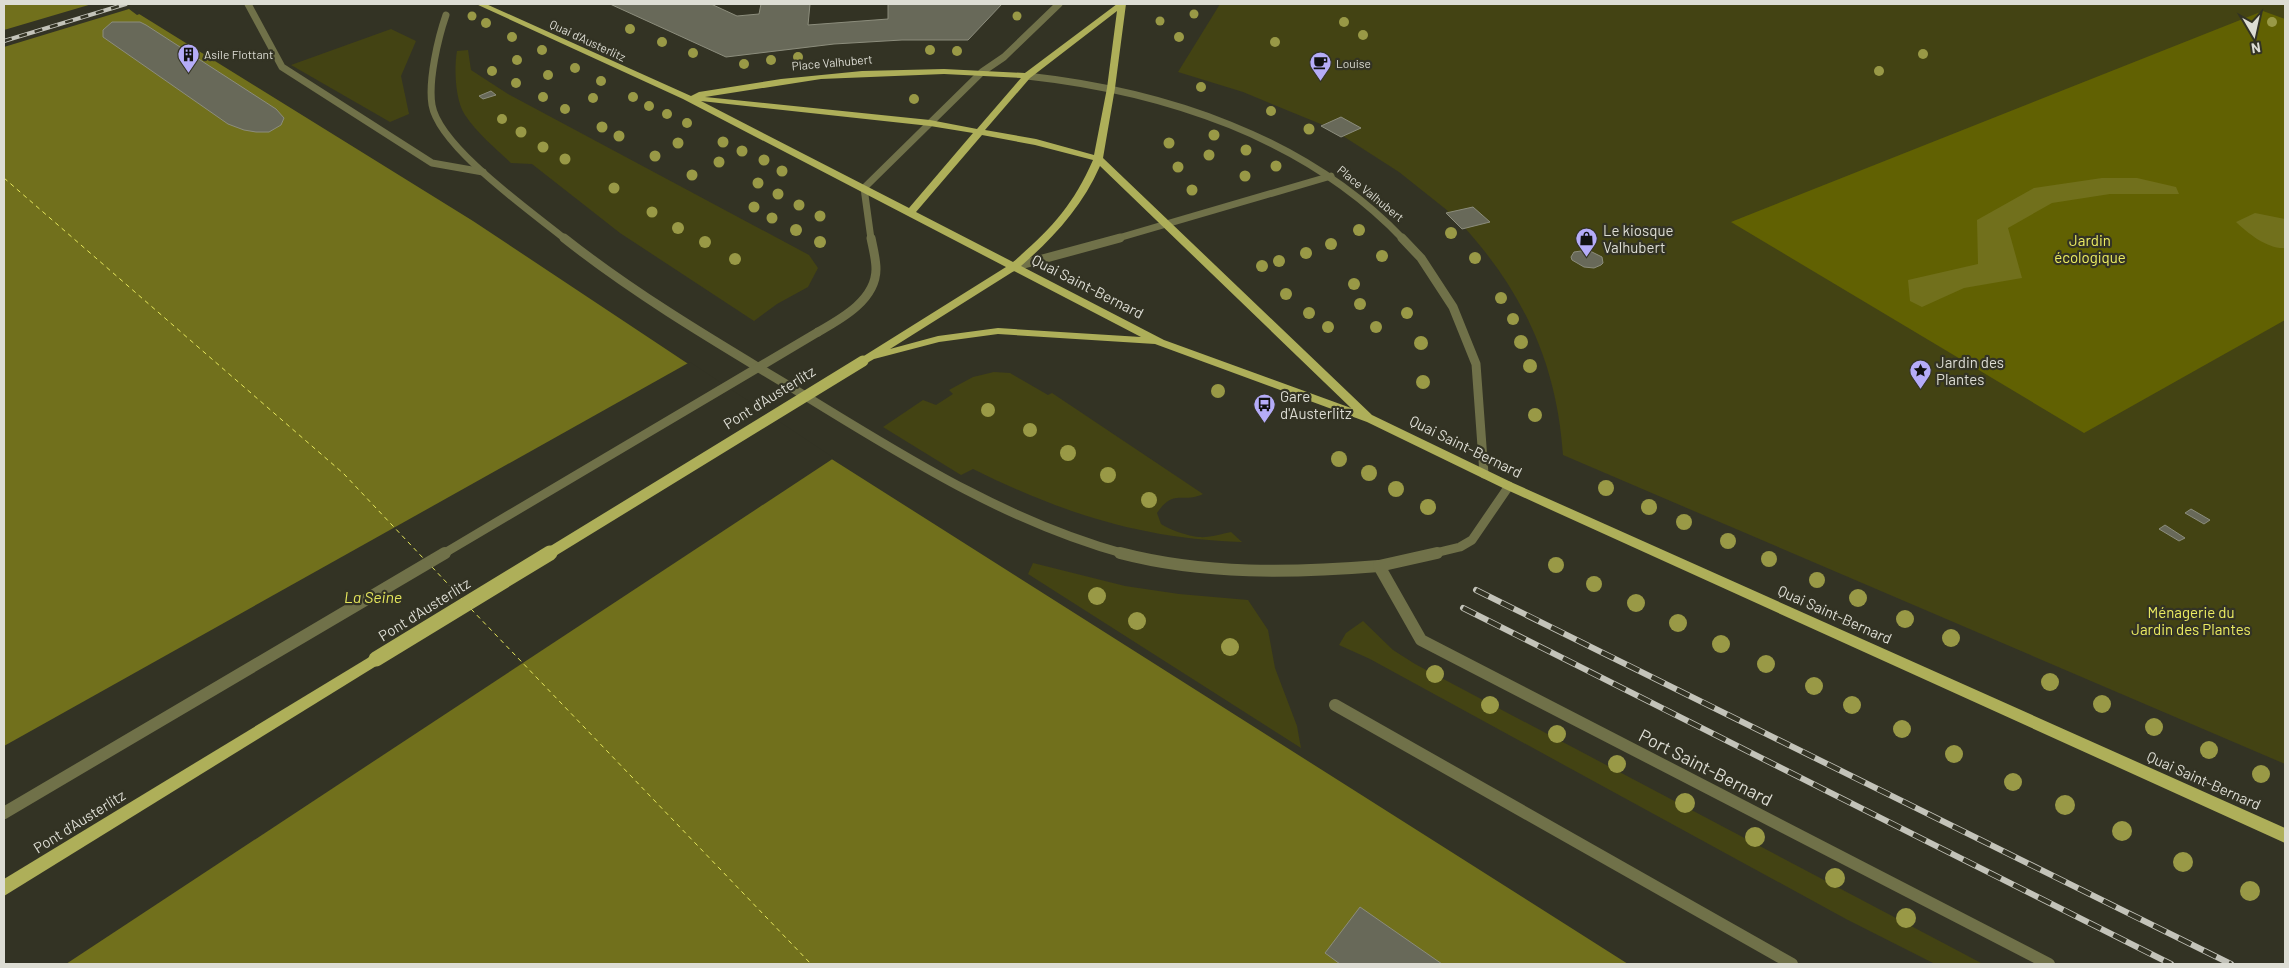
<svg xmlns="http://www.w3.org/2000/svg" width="2289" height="968" font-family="Barlow,sans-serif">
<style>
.green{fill:#434313}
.forest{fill:#616102}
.water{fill:#71701c}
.pier{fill:#333324}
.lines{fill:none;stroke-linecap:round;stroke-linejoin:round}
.ferry{stroke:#e6e75c;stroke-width:1;stroke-dasharray:4.5 4;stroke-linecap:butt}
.building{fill:#686959;stroke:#8c8d7c}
.service-far2{stroke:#707149;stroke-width:7}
.service-far1{stroke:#707149;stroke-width:9}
.service{stroke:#707149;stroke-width:12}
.pedestrian-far1{stroke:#707149;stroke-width:9}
.pedestrian{stroke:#707149;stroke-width:12}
.primary{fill:#aeaf59;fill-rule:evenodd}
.rail-far1-casing{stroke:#c3c3b9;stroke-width:4}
.rail-casing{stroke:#c3c3b9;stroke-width:6}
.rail-far1{stroke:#333324;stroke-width:2.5;stroke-dasharray:8;stroke-linecap:butt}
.rail{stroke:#333324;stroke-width:4.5;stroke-dasharray:14;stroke-linecap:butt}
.service-bridge-far1{stroke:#707149;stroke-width:9}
.service-bridge{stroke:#707149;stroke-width:12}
.primary-bridge-far1{stroke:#aeaf59;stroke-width:11}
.primary-bridge{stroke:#aeaf59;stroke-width:15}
.tree{fill:#999946}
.labels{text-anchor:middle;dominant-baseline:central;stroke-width:4.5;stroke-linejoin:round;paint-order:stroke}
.far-street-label{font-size:12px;fill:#ddddd4;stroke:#333324}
.far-poi-label{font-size:12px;fill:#ddddd4;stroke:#333324;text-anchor:start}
.poi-label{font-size:15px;fill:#ddddd4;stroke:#333324;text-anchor:start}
.park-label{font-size:15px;fill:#ecec62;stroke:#333324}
.street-label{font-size:15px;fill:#ddddd4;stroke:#333324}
.water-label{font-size:16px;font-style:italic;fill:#e6e75c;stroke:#333324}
.near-street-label{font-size:18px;fill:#ddddd4;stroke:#333324}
</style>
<rect width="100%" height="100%" fill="#333324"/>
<g class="green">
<path d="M1220 4H2285V764L1563 455C1557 366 1525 295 1465 228L1462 229 1446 213 1448 211 1399 172 1343 136 1321 126 1323 125 1243 92 1178 72Z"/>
<polygon points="391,29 416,41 401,76 409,114 390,122 291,65"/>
<path d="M468 50 471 70 508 94 809 255 818 268 808 287 777 304 754 321 620 233 532 164 511 163C495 148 477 133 465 115 455 100 454 68 457 51Z"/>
<path d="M994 372 1010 373 1048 395 1052 393 1203 494C1182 504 1174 488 1157 513L1161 524C1170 530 1188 536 1199 537 1209 538 1221 534 1231 532L1242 542C1142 539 1062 513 973 469L961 475 883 427 923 400 936 405 953 394 949 390 973 377Z"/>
<polygon points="1033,563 1125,586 1179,594 1248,600 1268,630 1275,668 1297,726 1301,748 1028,574"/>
<polygon points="1363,621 1393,650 1415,664 1983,964 1935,964 1846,919 1370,659 1339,645 1346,633"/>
</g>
<polygon class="forest" points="2263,11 2285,19 2285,320 2084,433 1731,222"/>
<g class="water">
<polygon points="4,4 123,4 473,221 830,458 1628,964 4,964"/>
<polygon points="2102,178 2137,178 2176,187 2179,194 2110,194 2052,203 2008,228 2022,278 1964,288 1922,307 1910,301 1908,280 1978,264 1977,220 2034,188"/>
<path d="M2255 213 2285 219V248C2267 249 2249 234 2236 222Z"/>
</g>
<g class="pier">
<polygon points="92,4 128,4 142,13 137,15 129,9 4,47 4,30"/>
<polygon points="690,362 834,458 66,964 4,964 4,746"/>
</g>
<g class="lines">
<g class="ferry">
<polyline points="4,178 344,474 424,559"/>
<polyline points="432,567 462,599"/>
<polyline points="471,609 811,964"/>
</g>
</g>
<g class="building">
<polygon points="610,4 711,4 737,16 759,14 761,4 810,4 808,25 888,19 888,4 1002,4 968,40 902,40 834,44 726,57"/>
<polygon points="112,22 140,22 146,25 276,109 284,118 281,125 269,132 256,132 244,130 228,124 103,37 103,30"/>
<polygon points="491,91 496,95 483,99 479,96"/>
<polygon points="1341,117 1361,128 1341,137 1321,126"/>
<polygon points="1473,207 1490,222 1462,229 1446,213"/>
<polygon points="1588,250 1602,257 1603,263 1601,265 1594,268 1584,267 1572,260 1571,257 1574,252"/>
<polygon points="2191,509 2210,520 2204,524 2185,513"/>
<polygon points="2165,525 2185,538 2179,541 2159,529"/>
<polygon points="1360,907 1442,964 1340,964 1325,953"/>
</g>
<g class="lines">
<g class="service-far2">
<polyline points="248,4 282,67 432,163 483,172"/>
<path d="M446 15C438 38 428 81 432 105 439 147 532 212 565 239"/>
<path d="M1027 76C1164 91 1306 137 1403 239"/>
<polyline points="871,239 864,188 982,72 1004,57 1059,4"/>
<polyline points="1115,239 1331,176"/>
</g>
<g class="service-far1">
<path d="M564 238C636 295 716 342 794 389 900 454 1004 521 1125 554"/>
<polyline points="1402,238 1421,258 1453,307 1476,364 1484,474"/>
<polyline points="1013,267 1120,238"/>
<path d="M818 332C841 319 876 300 876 269 876 259 873 248 871 238"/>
</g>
<g class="service">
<path d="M1120 553C1204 575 1293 573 1379 566"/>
<polyline points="1335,705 1792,964"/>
</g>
<polyline class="pedestrian-far1" points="1431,554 1460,547 1472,540 1509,486"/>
<polyline class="pedestrian" points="1437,553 1379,566 1421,640 2049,964"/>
<g class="primary">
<path d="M476 4H486L691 96 699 92 781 79 862 71 944 69 1025 73 1117 4H1126L1115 88 1103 158 1372 415 1513 483 2285 828V843L1505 489 1367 422 1155 344 998 334 939 342 874 359 867 363H859L857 361 859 359 1006 267 683 99ZM1117 11 1107 88 1094 155 1036 139 985 130 1030 78ZM944 74 1021 78 977 129 930 120 705 97 821 79ZM701 101 930 126 973 133 909 208ZM982 135 1035 145 1093 160C1073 206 1050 230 1013 262L916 212ZM1100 166 1351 408 1164 340 1021 266C1054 237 1082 207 1100 166ZM1014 271 1141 337 998 328 938 336 890 349Z"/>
<polygon points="376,653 381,655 383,659 381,663 4,896 4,879"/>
</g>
<defs>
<polyline id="rail-far1" points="4,41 126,4"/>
<g id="rail">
<polyline points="1476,590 2231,964"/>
<polyline points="1463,608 2171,964"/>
</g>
</defs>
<use href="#rail-far1" class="rail-far1-casing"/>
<use href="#rail" class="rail-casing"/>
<use href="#rail-far1" class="rail-far1"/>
<use href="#rail" class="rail"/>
<polyline class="service-bridge-far1" points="443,554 818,332"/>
<polyline class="service-bridge" points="4,813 445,553"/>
<polyline class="primary-bridge-far1" points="548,554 863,361"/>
<polyline class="primary-bridge" points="376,659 550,553"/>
</g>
<g class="tree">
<circle cx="1194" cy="14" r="4.5"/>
<circle cx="472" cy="16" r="4.5"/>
<circle cx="1017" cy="16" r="4.5"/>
<circle cx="1160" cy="21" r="4.5"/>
<circle cx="1344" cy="22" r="5"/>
<circle cx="2272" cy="22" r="5"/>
<circle cx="486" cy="23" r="5"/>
<circle cx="630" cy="29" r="5"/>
<circle cx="1363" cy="35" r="5"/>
<circle cx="512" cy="37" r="5"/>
<circle cx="1179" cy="37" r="5"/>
<circle cx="662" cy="42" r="5"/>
<circle cx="1275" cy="42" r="5"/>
<circle cx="542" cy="50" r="5"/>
<circle cx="930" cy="50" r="5"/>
<circle cx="957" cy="51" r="5"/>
<circle cx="693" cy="53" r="5"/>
<circle cx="1923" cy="54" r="5"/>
<circle cx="798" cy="57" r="5"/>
<circle cx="517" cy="60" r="5"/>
<circle cx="771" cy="60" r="5"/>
<circle cx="744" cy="64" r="5"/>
<circle cx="575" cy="68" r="5"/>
<circle cx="492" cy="71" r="5"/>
<circle cx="1879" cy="71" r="5"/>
<circle cx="548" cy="75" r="5"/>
<circle cx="601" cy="81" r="5"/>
<circle cx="516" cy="83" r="5"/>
<circle cx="1201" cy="87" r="5"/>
<circle cx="543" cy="97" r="5"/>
<circle cx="633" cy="97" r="5"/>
<circle cx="593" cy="98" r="5"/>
<circle cx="914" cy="99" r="5"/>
<circle cx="649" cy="106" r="5"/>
<circle cx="565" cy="109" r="5"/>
<circle cx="1271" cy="111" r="5"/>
<circle cx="667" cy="114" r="5"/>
<circle cx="502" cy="119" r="5"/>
<circle cx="687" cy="123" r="5"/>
<circle cx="602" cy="127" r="5.5"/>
<circle cx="1309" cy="129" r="5.5"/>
<circle cx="521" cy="132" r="5.5"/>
<circle cx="1214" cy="135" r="5.5"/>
<circle cx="619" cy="136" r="5.5"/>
<circle cx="723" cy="142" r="5.5"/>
<circle cx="678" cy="143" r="5.5"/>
<circle cx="1169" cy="143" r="5.5"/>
<circle cx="543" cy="147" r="5.5"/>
<circle cx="1246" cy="150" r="5.5"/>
<circle cx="742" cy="151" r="5.5"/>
<circle cx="1209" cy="155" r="5.5"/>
<circle cx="655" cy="156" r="5.5"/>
<circle cx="565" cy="159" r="5.5"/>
<circle cx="764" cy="160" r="5.5"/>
<circle cx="719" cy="162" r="5.5"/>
<circle cx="1276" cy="166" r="5.5"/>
<circle cx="1178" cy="167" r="5.5"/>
<circle cx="782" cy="171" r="5.5"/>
<circle cx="692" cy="175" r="5.5"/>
<circle cx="1245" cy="176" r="5.5"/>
<circle cx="758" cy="183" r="5.5"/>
<circle cx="614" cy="188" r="5.5"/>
<circle cx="1192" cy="190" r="5.5"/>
<circle cx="778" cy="194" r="5.5"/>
<circle cx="799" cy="205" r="5.5"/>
<circle cx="754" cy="207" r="5.5"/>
<circle cx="652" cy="212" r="5.5"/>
<circle cx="820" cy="216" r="5.5"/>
<circle cx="772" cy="218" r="5.5"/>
<circle cx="678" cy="228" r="6"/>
<circle cx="796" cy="230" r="6"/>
<circle cx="1359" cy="230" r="6"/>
<circle cx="1451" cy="233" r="6"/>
<circle cx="705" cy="242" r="6"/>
<circle cx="820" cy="242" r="6"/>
<circle cx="1331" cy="244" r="6"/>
<circle cx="1306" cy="253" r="6"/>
<circle cx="1382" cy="256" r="6"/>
<circle cx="1475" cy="258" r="6"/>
<circle cx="735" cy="259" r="6"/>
<circle cx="1279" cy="261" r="6"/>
<circle cx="1262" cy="266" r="6"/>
<circle cx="1354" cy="284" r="6"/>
<circle cx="1286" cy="294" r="6"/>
<circle cx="1501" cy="298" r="6"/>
<circle cx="1360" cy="304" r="6"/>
<circle cx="1309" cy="313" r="6"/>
<circle cx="1407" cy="313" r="6"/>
<circle cx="1513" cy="319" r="6"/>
<circle cx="1328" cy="327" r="6"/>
<circle cx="1376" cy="327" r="6"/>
<circle cx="1521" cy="342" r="7"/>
<circle cx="1421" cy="343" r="7"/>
<circle cx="1530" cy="366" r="7"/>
<circle cx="1423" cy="382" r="7"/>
<circle cx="1218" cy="391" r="7"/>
<circle cx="988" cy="410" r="7"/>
<circle cx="1535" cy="415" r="7"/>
<circle cx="1030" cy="430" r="7"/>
<circle cx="1068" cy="453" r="8"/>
<circle cx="1339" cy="459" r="8"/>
<circle cx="1369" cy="473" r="8"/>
<circle cx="1108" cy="475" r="8"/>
<circle cx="1606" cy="488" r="8"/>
<circle cx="1396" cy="489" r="8"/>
<circle cx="1149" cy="500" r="8"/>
<circle cx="1428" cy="507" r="8"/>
<circle cx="1649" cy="507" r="8"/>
<circle cx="1684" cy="522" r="8"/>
<circle cx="1728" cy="541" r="8"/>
<circle cx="1769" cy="559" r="8"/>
<circle cx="1556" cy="565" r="8"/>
<circle cx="1817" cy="580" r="8"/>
<circle cx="1594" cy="584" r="8"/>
<circle cx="1097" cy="596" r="9"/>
<circle cx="1858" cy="598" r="9"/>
<circle cx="1636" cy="603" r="9"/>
<circle cx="1905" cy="619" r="9"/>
<circle cx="1137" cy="621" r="9"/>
<circle cx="1678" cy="623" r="9"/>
<circle cx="1951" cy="638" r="9"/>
<circle cx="1721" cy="644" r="9"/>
<circle cx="1230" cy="647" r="9"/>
<circle cx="1766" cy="664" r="9"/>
<circle cx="1435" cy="674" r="9"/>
<circle cx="2050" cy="682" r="9"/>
<circle cx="1814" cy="686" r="9"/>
<circle cx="2102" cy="704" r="9"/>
<circle cx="1490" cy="705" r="9"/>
<circle cx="1852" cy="705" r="9"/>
<circle cx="2154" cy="727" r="9"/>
<circle cx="1902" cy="729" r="9"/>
<circle cx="1557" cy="734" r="9"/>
<circle cx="2209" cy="750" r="9"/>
<circle cx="1954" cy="754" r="9"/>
<circle cx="1617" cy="764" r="9"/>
<circle cx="2261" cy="774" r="9"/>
<circle cx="2013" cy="782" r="9"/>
<circle cx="1685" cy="803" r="10"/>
<circle cx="2065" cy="805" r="10"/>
<circle cx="2122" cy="831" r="10"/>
<circle cx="1755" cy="837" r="10"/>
<circle cx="2183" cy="862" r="10"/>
<circle cx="1835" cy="878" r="10"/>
<circle cx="2250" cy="891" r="10"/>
<circle cx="1906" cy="918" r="10"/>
</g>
<defs>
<symbol id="building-pin" viewBox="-11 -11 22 30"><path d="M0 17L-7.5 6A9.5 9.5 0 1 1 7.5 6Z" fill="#b5acf8" stroke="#333324"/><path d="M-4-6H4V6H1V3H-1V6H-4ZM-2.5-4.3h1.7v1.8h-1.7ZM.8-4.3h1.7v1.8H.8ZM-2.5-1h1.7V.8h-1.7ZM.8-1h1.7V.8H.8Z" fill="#111"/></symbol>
<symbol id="cafe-pin" viewBox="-11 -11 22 30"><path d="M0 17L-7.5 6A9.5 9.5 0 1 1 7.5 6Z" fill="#b5acf8" stroke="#333324"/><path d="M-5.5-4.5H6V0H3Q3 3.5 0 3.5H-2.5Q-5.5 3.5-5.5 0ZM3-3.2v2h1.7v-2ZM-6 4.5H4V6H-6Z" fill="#111"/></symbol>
<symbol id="shop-pin" viewBox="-11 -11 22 30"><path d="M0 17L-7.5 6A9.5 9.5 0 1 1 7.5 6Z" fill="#b5acf8" stroke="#333324"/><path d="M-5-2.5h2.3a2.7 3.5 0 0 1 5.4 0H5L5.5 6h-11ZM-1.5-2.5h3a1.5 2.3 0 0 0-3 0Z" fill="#111"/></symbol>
<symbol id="sight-pin" viewBox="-11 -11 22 30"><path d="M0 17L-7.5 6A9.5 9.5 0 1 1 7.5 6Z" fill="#b5acf8" stroke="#333324"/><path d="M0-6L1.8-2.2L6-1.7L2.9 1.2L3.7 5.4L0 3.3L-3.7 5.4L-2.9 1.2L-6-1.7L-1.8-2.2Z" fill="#111"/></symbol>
<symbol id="bus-pin" viewBox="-11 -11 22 30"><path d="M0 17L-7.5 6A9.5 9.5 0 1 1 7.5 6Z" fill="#b5acf8" stroke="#333324"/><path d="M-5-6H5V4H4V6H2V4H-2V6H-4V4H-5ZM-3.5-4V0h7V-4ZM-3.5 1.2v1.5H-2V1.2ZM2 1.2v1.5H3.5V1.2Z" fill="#111"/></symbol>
</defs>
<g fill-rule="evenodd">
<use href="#building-pin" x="176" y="42" width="25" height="34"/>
<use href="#cafe-pin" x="1308" y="50" width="25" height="34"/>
<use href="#shop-pin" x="1574" y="226" width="25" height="34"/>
<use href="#sight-pin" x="1908" y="358" width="25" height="34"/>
<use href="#bus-pin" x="1252" y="392" width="25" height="34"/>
</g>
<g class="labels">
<g class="far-street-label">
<text transform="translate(588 40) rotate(25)">Quai d'Austerlitz</text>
<text transform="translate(832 62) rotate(-5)">Place Valhubert</text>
<text transform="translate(1371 193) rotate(39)">Place Valhubert</text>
</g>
<g class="far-poi-label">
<text x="204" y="54">Asile Flottant</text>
<text x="1336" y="63">Louise</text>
</g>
<g class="poi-label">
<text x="1603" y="230">Le kiosque<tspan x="1603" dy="17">Valhubert</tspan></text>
<text x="1936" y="362">Jardin des<tspan x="1936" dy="17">Plantes</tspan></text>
<text x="1280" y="396">Gare<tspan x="1280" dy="17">d'Austerlitz</tspan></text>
</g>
<g class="park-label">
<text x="2090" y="240">Jardin<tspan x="2090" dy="17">écologique</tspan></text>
<text x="2191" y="612">Ménagerie du<tspan x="2191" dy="17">Jardin des Plantes</tspan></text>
</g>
<g class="street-label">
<text transform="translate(1088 286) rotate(27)">Quai Saint-Bernard</text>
<text transform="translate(769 397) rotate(-32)">Pont d'Austerlitz</text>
<text transform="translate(1466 446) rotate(26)">Quai Saint-Bernard</text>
<text transform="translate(424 609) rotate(-32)">Pont d'Austerlitz</text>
<text transform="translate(1835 614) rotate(24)">Quai Saint-Bernard</text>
<text transform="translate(2204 780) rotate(24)">Quai Saint-Bernard</text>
<text transform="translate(79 821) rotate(-32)">Pont d'Austerlitz</text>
</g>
<g class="water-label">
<text x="373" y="596">La Seine</text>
</g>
<g class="near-street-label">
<text transform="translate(1706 767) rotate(27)">Port Saint-Bernard</text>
</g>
</g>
<rect width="2289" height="968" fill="none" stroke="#ddddd4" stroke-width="10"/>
<g transform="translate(2254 35) rotate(171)" stroke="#333324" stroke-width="4" paint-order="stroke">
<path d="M0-4L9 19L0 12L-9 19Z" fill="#ddddd4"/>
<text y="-8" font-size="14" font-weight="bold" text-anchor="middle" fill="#ddddd4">N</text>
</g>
</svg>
